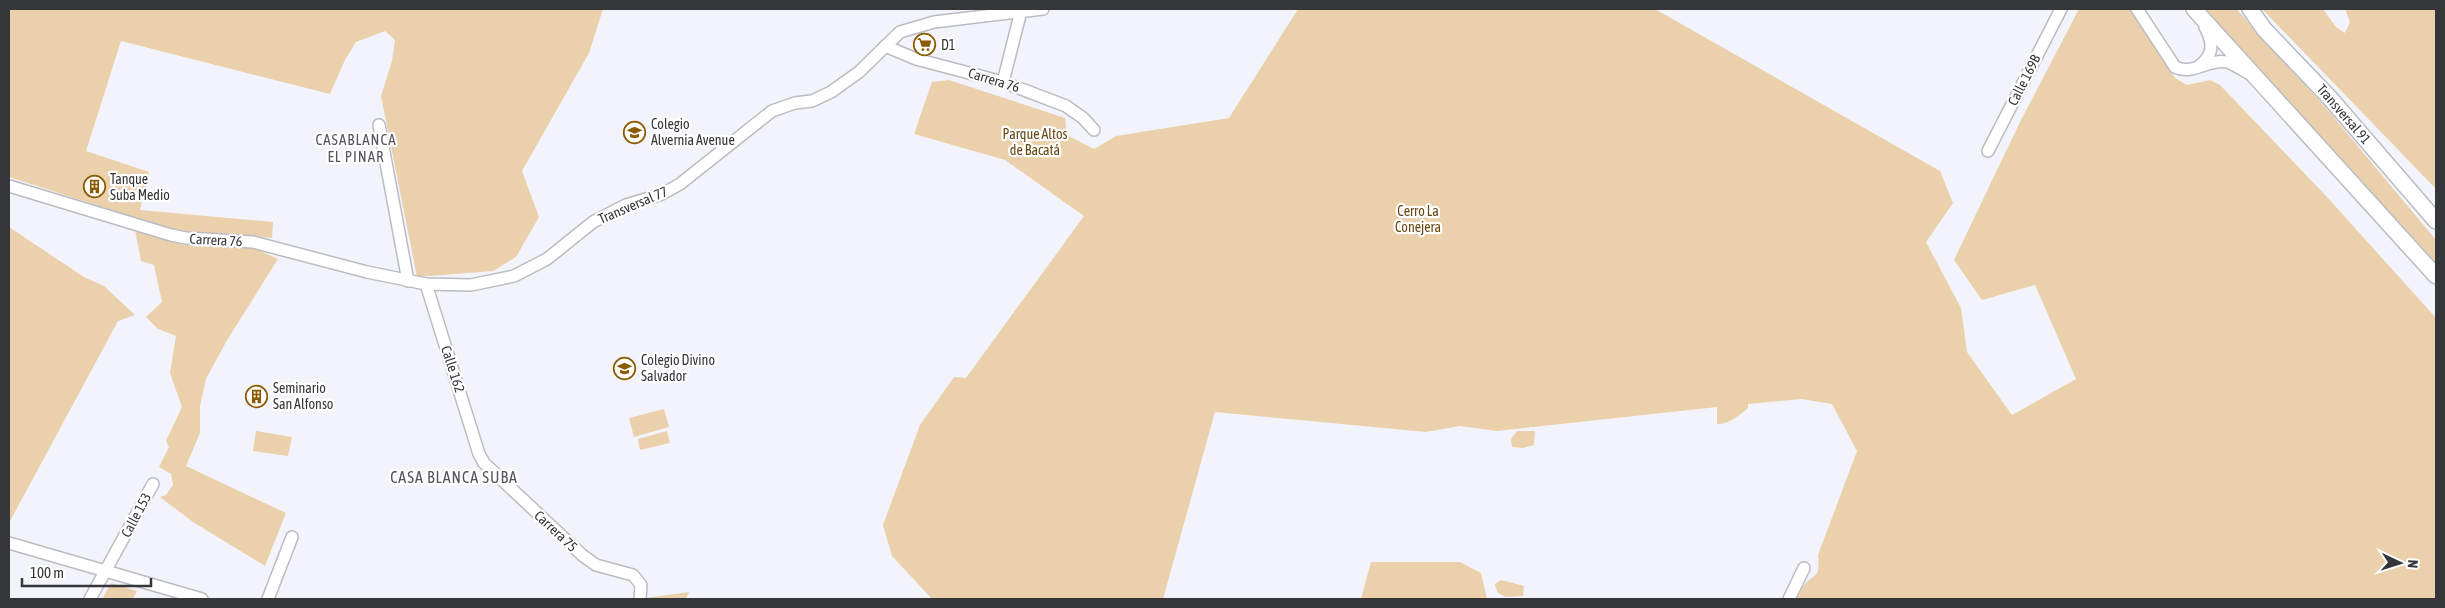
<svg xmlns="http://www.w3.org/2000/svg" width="2445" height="608" font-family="'Asap Condensed',sans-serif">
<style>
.green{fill:#ebd0ac}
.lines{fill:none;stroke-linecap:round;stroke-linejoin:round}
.minor-casing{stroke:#bbbcc3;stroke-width:14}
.major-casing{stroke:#bbbcc3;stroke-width:18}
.minor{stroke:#fff;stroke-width:11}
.major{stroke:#fff;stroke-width:15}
.labels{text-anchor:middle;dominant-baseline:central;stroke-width:4.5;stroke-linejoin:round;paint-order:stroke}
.poi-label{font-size:14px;fill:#353639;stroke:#fff;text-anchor:start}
.street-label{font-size:14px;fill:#353639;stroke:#fff}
.park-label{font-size:14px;fill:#6a4814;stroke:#fff}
.neighbourhood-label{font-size:15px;letter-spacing:1px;fill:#55555b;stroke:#fff}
.quarter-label{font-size:16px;letter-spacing:1px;fill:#55555b;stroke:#fff}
</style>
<rect width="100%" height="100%" fill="#f3f4fb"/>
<g class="green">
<polygon points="9,9 603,9 589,53 522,171 539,217 516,257 493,271 417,277 381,96 392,61 395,40 385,31 356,42 345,60 330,94 121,41 86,151 149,172 140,210 273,222 272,238 173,230 9,177"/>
<path d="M1298 9H1655L1940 171 1953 203 1926 242 1961 308 1967 352 2012 415 2076 379 2035 285 1982 300 1954 260 2020 122 2079 9H2130L2175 78 2187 85 2210 80 2220 85 2327 197 2436 318V599H1796C1799 595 1801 589 1804 585 1817 571 1820 579 1818 555L1857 451 1832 404 1802 399 1748 404V408C1739 416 1729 424 1717 424V407L1497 431 1460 426 1426 432 1215 412 1163 599H932L892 556 883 525 920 425 954 377 966 378 1084 216 1005 160 914 134 932 82 949 80 1065 118 1067 135 1094 149 1116 136 1229 118Z"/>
<polygon points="2198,9 2237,9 2258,35 2321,102 2436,240 2436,270"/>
<polygon points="2262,9 2323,9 2336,27 2345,33 2350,22 2345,9 2436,9 2436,189"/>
<polygon points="9,227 84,277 104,286 135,315 118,321 9,523"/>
<polygon points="135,230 184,245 252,247 278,259 226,342 206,379 200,406 200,433 186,466 286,513 265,566 193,522 160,497 166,495 173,485 171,474 159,467 169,447 166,441 182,407 170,373 176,336 158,329 146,317 162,302 154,265 141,261"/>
<polygon points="664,409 669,427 634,437 629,418"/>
<polygon points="256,431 292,437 288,456 253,451"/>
<polygon points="667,431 670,443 640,450 638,439"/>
<polygon points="1517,431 1535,431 1534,445 1523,448 1512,447 1511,439"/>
<polygon points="1371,562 1460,562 1481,573 1487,599 1361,599"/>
<polygon points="1501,580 1524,586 1523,596 1505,597 1497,592 1495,584"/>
<polygon points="111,583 137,591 133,599 102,599"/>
<polygon points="689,592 686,599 645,599 645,598"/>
</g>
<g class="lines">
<defs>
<g id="minor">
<path d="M2137 9 2175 67C2193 76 2209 58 2227 62 2234 64 2242 70 2248 73"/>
<polyline points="885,46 916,59 1003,82 1066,106 1083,118 1094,130"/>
<path d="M2198 67C2214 55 2214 44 2205 27"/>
<polyline points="1003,82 1021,11"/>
<polyline points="379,125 408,281"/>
<polyline points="1988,151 2061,9"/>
<polyline points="9,186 171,235 186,238 253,242 367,272 426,284 471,285 514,276 547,259 593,222 626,205 662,194 680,184 772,111 795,103 812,101 831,92 859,72 900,32 934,22 1043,9"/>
<polyline points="426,284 479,454 484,463 582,555 596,565 633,575 641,585 640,599"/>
<polyline points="9,543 202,599"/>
<polyline points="90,599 153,484"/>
<polyline points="268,599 292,537"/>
<polyline points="1789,599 1804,568"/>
</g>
<g id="major">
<polyline points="2194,9 2436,276"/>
<polyline points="2250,9 2264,29 2329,97 2436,221"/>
</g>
</defs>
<use href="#minor" class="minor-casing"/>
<use href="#major" class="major-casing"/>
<use href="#minor" class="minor"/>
<use href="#major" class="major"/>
</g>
<defs>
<symbol id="supermarket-ring" viewBox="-11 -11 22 22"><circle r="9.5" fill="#fff" stroke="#8b5b02" stroke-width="1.5"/><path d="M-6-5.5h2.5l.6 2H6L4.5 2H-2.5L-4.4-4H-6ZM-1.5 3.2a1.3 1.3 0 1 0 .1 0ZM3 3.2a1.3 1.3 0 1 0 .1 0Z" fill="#8b5b02"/></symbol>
<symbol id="school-ring" viewBox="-11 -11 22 22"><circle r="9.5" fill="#fff" stroke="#8b5b02" stroke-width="1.5"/><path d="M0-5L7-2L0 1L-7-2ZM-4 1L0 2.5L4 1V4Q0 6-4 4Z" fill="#8b5b02"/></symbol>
<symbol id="building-ring" viewBox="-11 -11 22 22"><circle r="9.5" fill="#fff" stroke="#8b5b02" stroke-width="1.5"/><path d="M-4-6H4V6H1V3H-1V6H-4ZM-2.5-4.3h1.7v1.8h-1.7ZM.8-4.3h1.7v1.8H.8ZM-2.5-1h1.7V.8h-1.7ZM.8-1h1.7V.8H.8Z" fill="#8b5b02"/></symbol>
</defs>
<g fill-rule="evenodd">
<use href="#supermarket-ring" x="912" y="32" width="25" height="25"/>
<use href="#school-ring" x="622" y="120" width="25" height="25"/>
<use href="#building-ring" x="82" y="174" width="25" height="25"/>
<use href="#school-ring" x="612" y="356" width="25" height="25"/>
<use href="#building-ring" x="244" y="384" width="25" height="25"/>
</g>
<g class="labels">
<g class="poi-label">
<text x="941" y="45">D1</text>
<text x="651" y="124">Colegio<tspan x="651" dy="16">Alvernia Avenue</tspan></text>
<text x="110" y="179">Tanque<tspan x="110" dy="16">Suba Medio</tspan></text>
<text x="641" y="360">Colegio Divino<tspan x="641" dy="16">Salvador</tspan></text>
<text x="273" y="388">Seminario<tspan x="273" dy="16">San Alfonso</tspan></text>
</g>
<g class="street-label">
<text transform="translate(994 80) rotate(17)">Carrera 76</text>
<text transform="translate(2024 80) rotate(-63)">Calle 169B</text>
<text transform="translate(2344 114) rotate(49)">Transversal 91</text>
<text transform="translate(633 205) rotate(-23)">Transversal 77</text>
<text transform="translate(216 240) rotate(3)">Carrera 76</text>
<text transform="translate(453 369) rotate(72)">Calle 162</text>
<text transform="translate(136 515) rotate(-62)">Calle 153</text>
<text transform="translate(556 531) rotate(43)">Carrera 75</text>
</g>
<g class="park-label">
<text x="1035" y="134">Parque Altos<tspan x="1035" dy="16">de Bacatá</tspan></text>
<text x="1418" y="211">Cerro La<tspan x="1418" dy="16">Conejera</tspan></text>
</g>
<g class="neighbourhood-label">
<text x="356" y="139">CASABLANCA<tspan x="356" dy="17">EL PINAR</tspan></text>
</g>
<g class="quarter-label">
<text x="454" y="477">CASA BLANCA SUBA</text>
</g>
</g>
<rect width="2445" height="608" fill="none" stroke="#353639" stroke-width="20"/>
<g transform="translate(2400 563) rotate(94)" stroke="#ffffff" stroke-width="4" paint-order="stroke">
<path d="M0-4L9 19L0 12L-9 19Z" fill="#353639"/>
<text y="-8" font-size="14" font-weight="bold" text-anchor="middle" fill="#353639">N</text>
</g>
<path d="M22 578v8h129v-8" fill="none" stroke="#353639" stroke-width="2.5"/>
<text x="30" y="578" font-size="15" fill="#353639" stroke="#ffffff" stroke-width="4" paint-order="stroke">100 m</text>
</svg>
